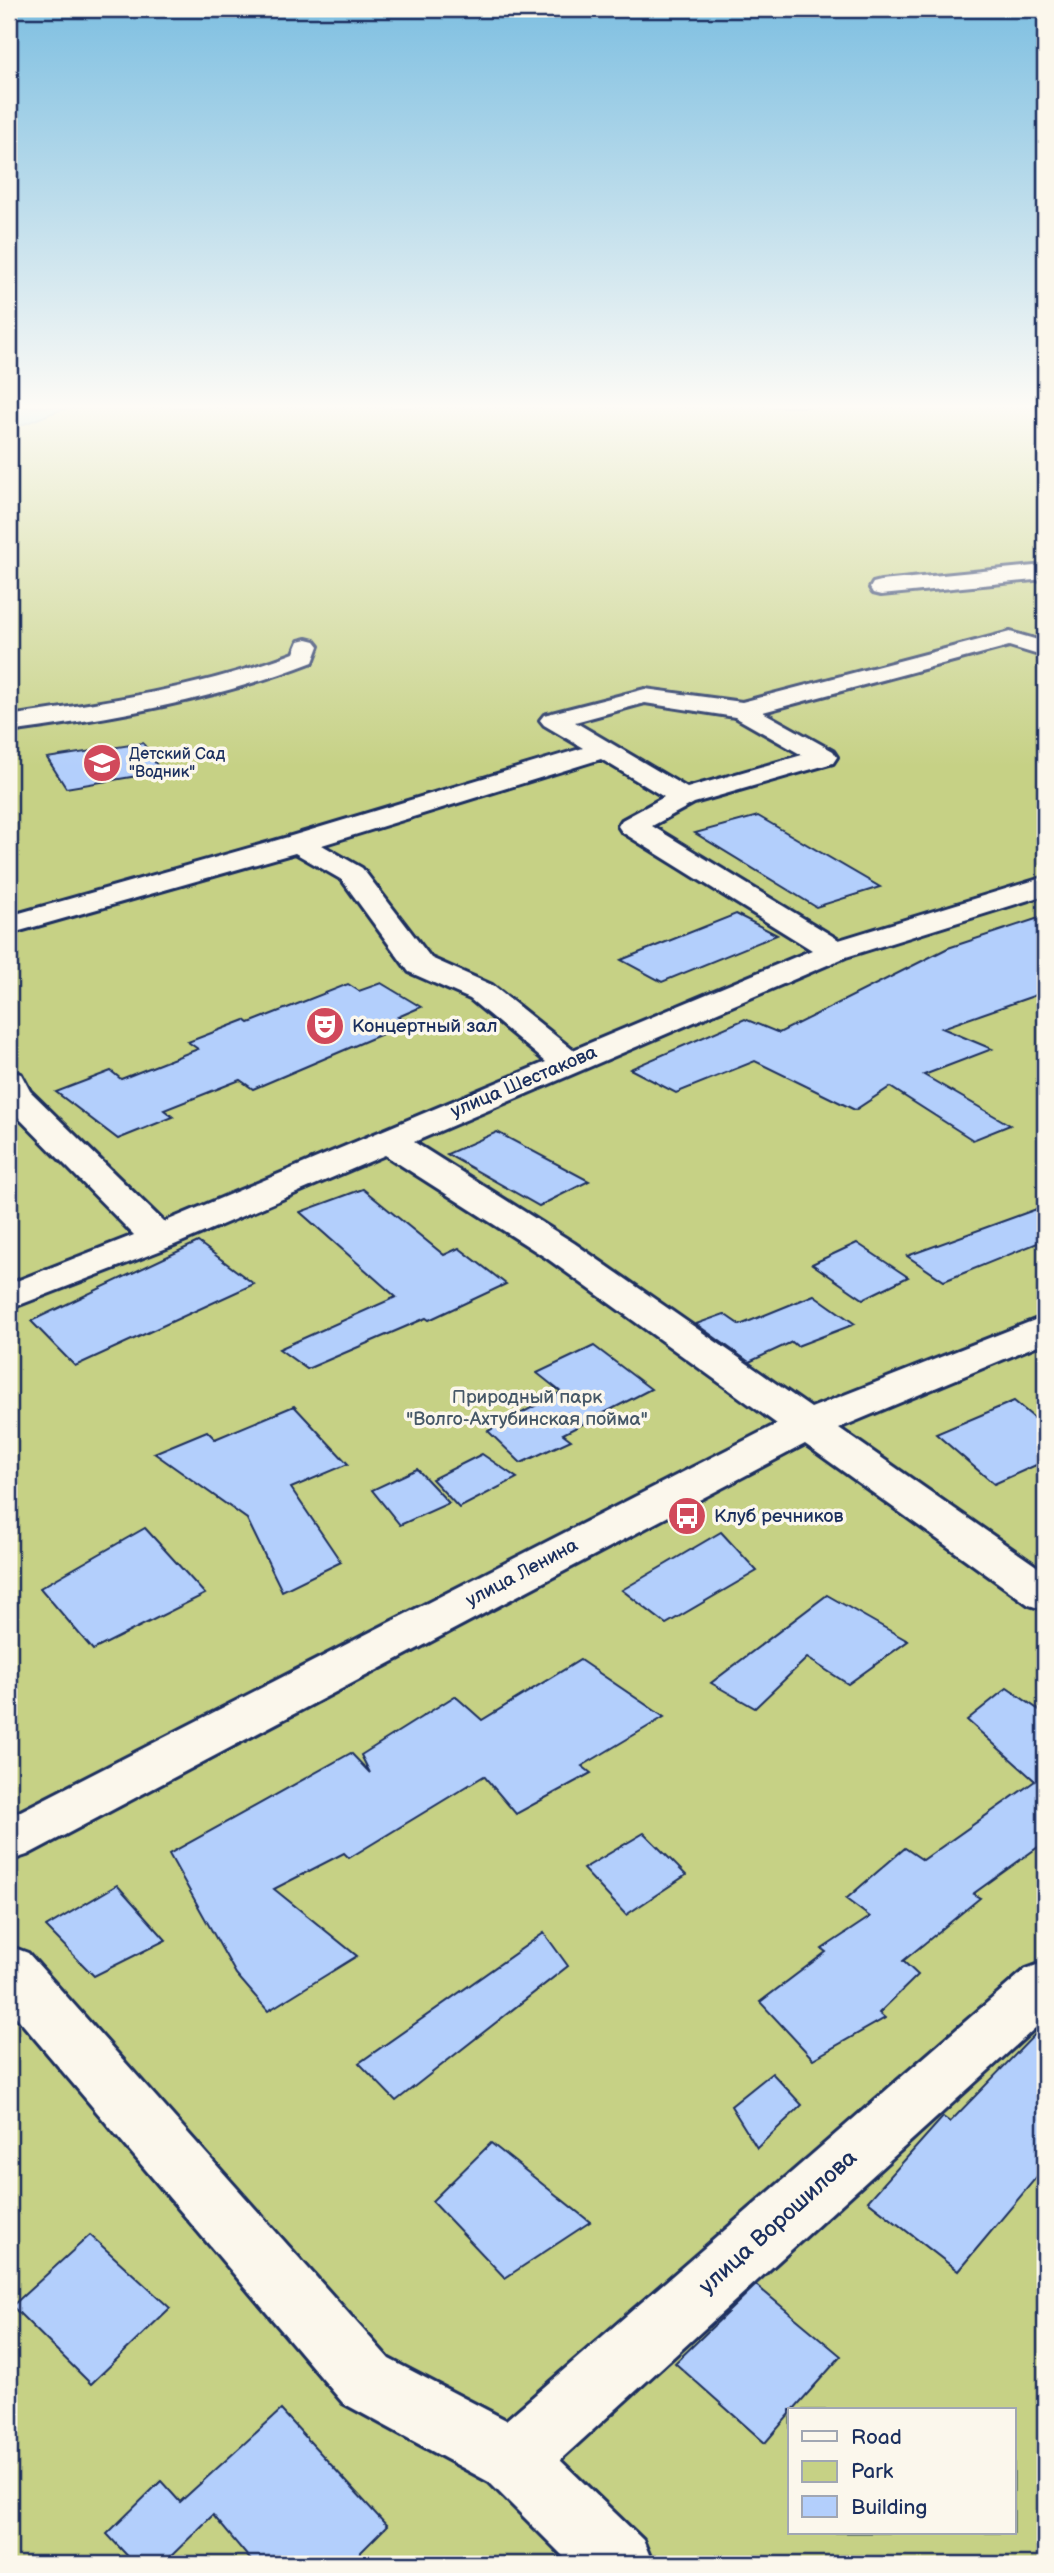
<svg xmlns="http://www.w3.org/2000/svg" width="1054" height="2573" font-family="'Balsamiq Sans',sans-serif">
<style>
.green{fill:#c6d185;stroke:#708072;stroke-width:2;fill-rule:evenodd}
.water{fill:#7fd0d7;stroke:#5790a7;stroke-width:2}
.building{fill:#b3cffc;stroke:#1b2f5e;stroke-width:2}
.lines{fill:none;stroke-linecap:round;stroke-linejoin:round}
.minor-casing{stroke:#1b2f5e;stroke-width:6}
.minor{fill:#fbf7ec;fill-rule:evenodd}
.labels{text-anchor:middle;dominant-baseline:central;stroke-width:7;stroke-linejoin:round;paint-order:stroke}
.far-poi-label{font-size:16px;fill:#1b2f5e;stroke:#fbf7ec;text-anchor:start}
.poi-label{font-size:19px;fill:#1b2f5e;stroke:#fbf7ec;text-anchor:start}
.street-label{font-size:19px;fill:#1b2f5e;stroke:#fbf7ec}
.park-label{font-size:19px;fill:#465868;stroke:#fbf7ec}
.near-street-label{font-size:23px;fill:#1b2f5e;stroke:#fbf7ec}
</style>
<rect width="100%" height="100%" fill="#fbf7ec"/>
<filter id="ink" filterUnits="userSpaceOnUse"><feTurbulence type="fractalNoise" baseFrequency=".0143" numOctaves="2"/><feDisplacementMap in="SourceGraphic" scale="14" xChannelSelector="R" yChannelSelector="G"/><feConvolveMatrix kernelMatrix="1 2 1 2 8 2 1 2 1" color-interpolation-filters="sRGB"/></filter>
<g filter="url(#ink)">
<path class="green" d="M9 407H1045V2564H9ZM790 2410H1014V2533H790Z"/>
<polygon class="water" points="9,407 82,407 60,410 9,430"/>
<g class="building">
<polygon points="143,743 161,772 66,788 47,758"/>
<polygon points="758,816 880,887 816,907 695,833"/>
<polygon points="736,914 777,935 662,982 621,960"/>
<polygon points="1045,916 1045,992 942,1028 992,1049 924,1075 1010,1125 973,1140 890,1087 855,1110 755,1061 676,1093 630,1069 745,1019 779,1033 948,948"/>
<polygon points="381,983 421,1007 398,1017 408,1023 253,1089 240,1080 164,1110 173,1117 118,1139 56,1092 111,1071 121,1079 198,1049 188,1042 245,1020 249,1023 348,984 359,991"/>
<polygon points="497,1132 589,1181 539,1206 447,1154"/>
<polygon points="363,1189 444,1255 459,1248 506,1284 429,1320 426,1318 307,1369 279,1349 396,1297 300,1212"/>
<polygon points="1045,1206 1045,1240 944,1281 907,1256"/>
<polygon points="198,1242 254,1284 75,1366 31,1321"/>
<polygon points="857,1243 908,1277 863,1299 812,1264"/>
<polygon points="814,1295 855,1324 797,1346 792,1342 749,1362 696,1324 724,1314 740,1325"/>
<polygon points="594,1346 651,1389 563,1434 571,1440 521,1463 488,1431 561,1392 537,1373"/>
<polygon points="1014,1401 1045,1427 1045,1461 994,1484 936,1434"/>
<polygon points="294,1406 348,1464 291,1488 341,1562 282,1591 247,1519 154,1453 207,1431 215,1439"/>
<polygon points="482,1454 517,1478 459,1508 432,1479"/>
<polygon points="417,1469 449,1503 400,1525 372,1490"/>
<polygon points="145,1528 205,1594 93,1650 40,1588"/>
<polygon points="721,1532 757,1571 666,1624 622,1590"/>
<polygon points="827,1595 908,1641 848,1684 807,1658 755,1708 711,1683"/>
<polygon points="580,1660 664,1717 582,1766 591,1773 516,1814 484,1776 349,1858 344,1853 274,1889 357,1956 268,2011 236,1974 169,1854 351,1753 370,1773 361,1755 455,1696 482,1720"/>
<polygon points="1007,1688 1045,1714 1045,1842 973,1894 980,1898 903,1961 918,1975 879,2013 885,2018 813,2059 760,2002 826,1952 822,1949 870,1917 846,1899 905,1848 923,1860 1035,1781 967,1720"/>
<polygon points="644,1833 686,1875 626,1915 583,1869"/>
<polygon points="117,1885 166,1940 94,1976 46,1927"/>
<polygon points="544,1933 568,1966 396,2101 359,2063"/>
<polygon points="1045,2024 1045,2167 958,2271 868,2201 943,2117 950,2122"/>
<polygon points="772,2073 802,2105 757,2148 731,2106"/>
<polygon points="491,2143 590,2222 505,2278 432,2201"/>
<polygon points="90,2235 170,2308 91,2384 12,2306"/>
<polygon points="756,2285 841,2356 793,2410 790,2410 790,2414 765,2443 675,2363"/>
<polygon points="281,2410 387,2526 349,2564 254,2564 213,2515 163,2564 135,2564 107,2534 161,2481 180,2502"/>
</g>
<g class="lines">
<defs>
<g id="minor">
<polygon points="1045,565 1045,579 881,595 873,593 870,588 873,583 881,581"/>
<path d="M1010 632 1045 642V657L1009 646 763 712 833 751 837 757 833 763 694 803 652 826 839 940 1045 877V895L846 957 414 1142 574 1243 811 1408 1045 1316V1342L839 1428 1045 1572V1610L1029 1605 805 1444 27 1855 9 1861V1817L777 1424 548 1259 385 1155 172 1246 9 1309V1284L134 1235 9 1108V1071L21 1074 30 1091 164 1222 546 1062 470 999 409 972 342 880 295 853 9 934V916L288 837 583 748 544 725 540 720 544 715 645 689 742 702ZM645 703 735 717 802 755 687 788 575 722ZM601 759 664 797 622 820 618 826 622 832 812 950 573 1050 492 985 431 958 362 868 322 845Z"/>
<path d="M307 639 315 641 319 646 313 662C215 700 113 718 9 732V716C106 702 201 688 294 653L299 641Z"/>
<polygon points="9,1946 28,1953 389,2359 506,2420 1026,1969 1045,1962 1045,2019 560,2460 643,2540 653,2564 571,2564 489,2482 343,2403 9,2008"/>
</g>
</defs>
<use href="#minor" class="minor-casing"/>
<use href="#minor" class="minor"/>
</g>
</g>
<linearGradient id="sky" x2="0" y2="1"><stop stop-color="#7ebfe1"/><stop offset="0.53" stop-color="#fdfbf6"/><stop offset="1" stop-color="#fdfbf6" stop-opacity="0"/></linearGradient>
<rect width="1054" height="767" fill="url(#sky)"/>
<defs>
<symbol id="school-disc" viewBox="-11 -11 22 22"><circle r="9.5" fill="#d1495b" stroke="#fbf7ec"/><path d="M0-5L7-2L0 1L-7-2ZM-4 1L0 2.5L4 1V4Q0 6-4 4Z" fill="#fff"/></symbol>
<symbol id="theatre-disc" viewBox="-11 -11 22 22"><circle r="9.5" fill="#d1495b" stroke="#fbf7ec"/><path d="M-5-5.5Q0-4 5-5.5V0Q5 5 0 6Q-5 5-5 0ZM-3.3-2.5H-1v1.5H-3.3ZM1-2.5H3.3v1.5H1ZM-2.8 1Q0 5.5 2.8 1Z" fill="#fff"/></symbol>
<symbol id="bus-disc" viewBox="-11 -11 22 22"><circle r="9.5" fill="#d1495b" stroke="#fbf7ec"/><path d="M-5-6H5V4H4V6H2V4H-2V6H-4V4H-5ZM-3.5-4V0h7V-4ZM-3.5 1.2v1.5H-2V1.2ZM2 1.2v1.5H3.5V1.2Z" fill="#fff"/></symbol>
</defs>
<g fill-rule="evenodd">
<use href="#school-disc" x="80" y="741" width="44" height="44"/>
<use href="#theatre-disc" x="303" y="1004" width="44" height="44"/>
<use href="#bus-disc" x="665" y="1494" width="44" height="44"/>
</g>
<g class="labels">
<g class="far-poi-label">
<text x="129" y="754">Детский Сад<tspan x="129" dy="18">"Водник"</tspan></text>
</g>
<g class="poi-label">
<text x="352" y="1026">Концертный зал</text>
<text x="714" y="1516">Клуб речников</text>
</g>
<g class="street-label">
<text transform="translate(524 1082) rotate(-23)">улица Шестакова</text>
<text transform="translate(522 1573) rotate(-28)">улица Ленина</text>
</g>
<g class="park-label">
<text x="527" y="1397">Природный парк<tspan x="527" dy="22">"Волго-Ахтубинская пойма"</tspan></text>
</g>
<g class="near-street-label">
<text transform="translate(778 2222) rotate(-42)">улица Ворошилова</text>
</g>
</g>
<rect width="1054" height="2573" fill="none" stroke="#fbf7ec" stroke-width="35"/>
<rect x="18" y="18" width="1019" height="2538" fill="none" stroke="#1b2f5e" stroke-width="2.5" filter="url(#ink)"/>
<rect x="788" y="2408" width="228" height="126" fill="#fbf7ec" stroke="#a1a7b3" stroke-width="2"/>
<rect x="802" y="2431" width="35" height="10" fill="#fbf7ec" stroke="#a1a7b3" stroke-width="2"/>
<text x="851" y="2444" font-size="21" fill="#1b2f5e">Road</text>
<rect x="802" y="2461" width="35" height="21" fill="#c6d185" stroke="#a1a7b3" stroke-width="2"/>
<text x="851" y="2478" font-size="21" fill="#1b2f5e">Park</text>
<rect x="802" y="2496" width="35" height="21" fill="#b3cffc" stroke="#a1a7b3" stroke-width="2"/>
<text x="851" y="2514" font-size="21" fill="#1b2f5e">Building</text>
</svg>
